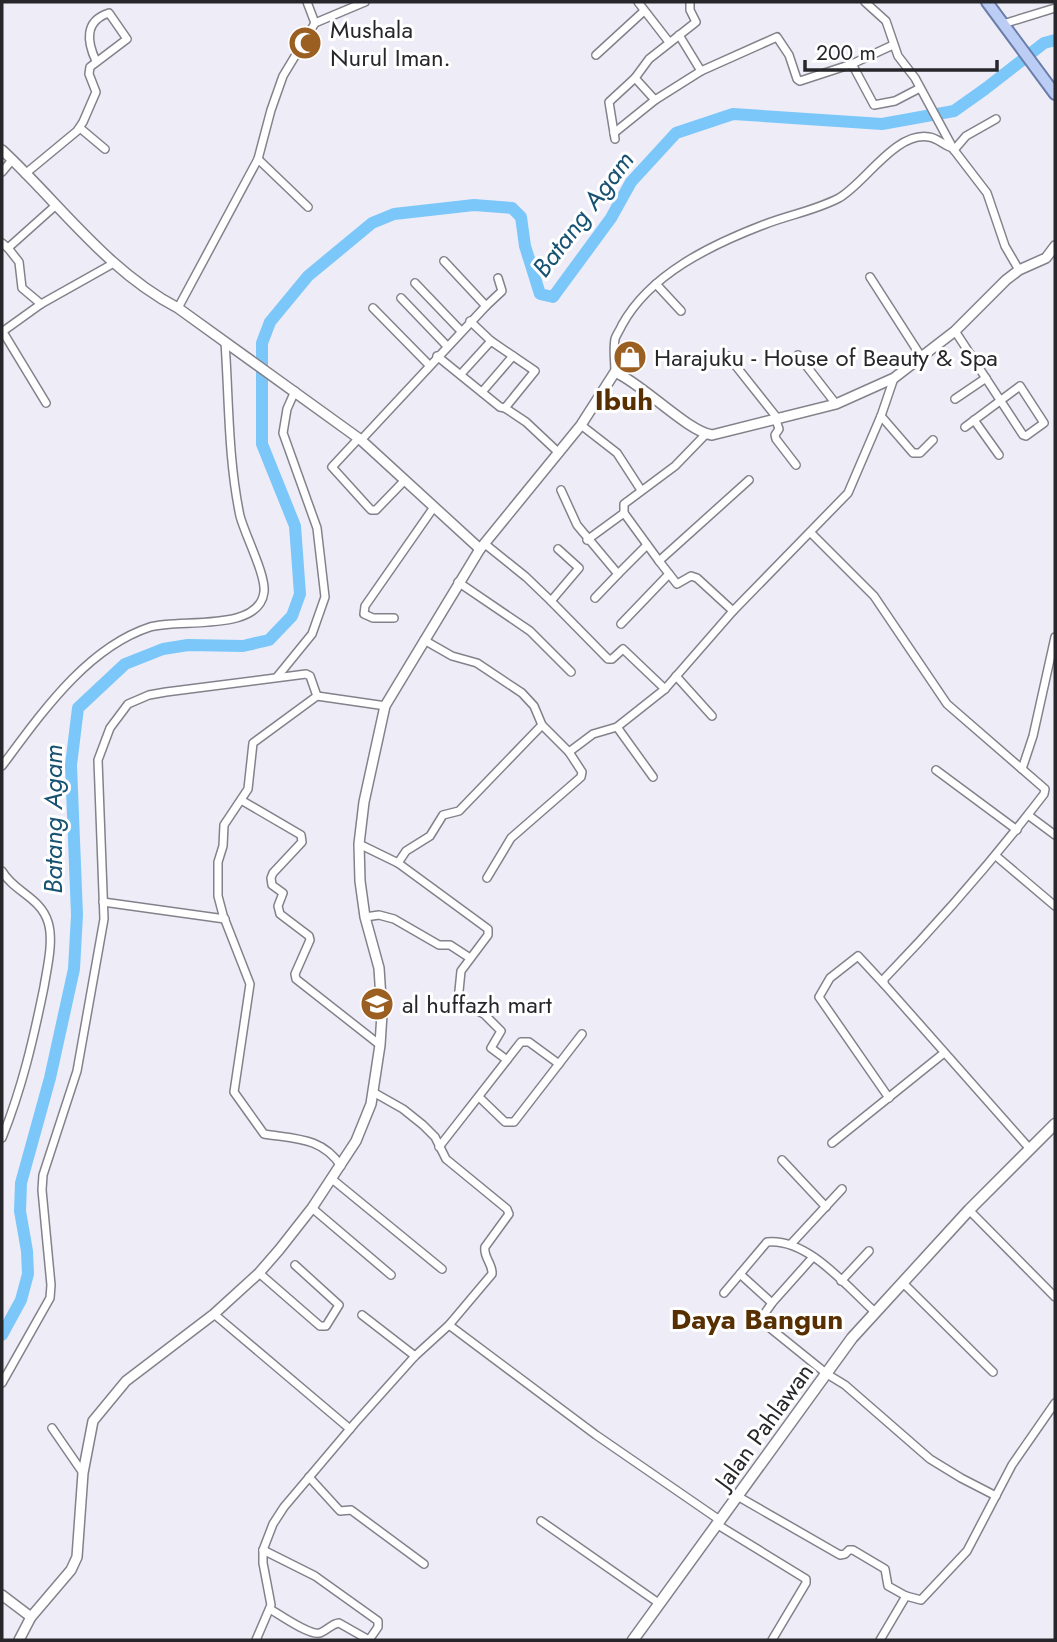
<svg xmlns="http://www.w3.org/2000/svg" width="1057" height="1642" font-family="Jost,sans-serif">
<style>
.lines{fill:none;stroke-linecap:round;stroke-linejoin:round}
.river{stroke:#7cc7f9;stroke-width:12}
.minor-casing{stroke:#83828b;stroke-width:10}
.tertiary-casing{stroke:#83828b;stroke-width:12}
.secondary-casing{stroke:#83828b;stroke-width:13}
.primary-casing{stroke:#6a7da8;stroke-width:14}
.minor{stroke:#fff;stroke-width:7}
.tertiary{stroke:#fff;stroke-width:9}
.secondary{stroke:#fff;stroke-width:10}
.primary{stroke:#bbcdf4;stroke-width:10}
.labels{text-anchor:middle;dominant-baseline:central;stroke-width:6;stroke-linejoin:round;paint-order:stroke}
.poi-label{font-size:24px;fill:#27262a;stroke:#fff;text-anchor:start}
.street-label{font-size:24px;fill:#27262a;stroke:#fff}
.water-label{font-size:26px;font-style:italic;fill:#185273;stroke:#fff}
.quarter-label{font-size:28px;font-weight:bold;fill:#572f00;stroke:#fff}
</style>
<rect width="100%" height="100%" fill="#eeedf7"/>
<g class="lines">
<polyline class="river" points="2,1335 21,1300 28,1274 27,1251 20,1211 21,1183 50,1078 74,969 77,915 71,765 78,708 125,664 163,649 188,645 243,646 269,640 292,616 300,594 295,526 262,444 262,343 270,322 308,276 372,223 394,214 474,205 512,208 521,217 525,246 540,294 553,297 611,218 631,182 676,133 733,114 882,124 954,111 985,89 1044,43 1055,40"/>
<defs>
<g id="minor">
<polyline points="638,2 669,42"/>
<polyline points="865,2 886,21 898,56 915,78 954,150 987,193 1005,246 1019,270"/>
<polyline points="315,23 365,2"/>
<polyline points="1003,24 1055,8"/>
<polyline points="679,35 701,71"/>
<polyline points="596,55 644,11"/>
<polyline points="852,64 893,45"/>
<polyline points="635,78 655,100"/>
<polyline points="80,128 105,149"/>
<polyline points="614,133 655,100 701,71 777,37 789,55 797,79 800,81 852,64 874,105 895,101 920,88"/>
<polyline points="615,139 609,102 635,78 649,59 696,22 690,10 690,2"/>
<polyline points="954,150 966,136 996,119"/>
<polyline points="258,159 308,207"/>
<polyline points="2,172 12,160"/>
<path d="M25 174 77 131 83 122 96 92 89 74 90 67 127 39 109 13C84 21 87 42 96 61"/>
<polyline points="2,243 8,248 55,206"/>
<polyline points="8,248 19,262 22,288 41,304"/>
<polyline points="870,277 922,358"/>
<polyline points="415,283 461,331"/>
<polyline points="656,284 681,311"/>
<polyline points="401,298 447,346"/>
<polyline points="486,306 502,291 498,278"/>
<polyline points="178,308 258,159 271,110 283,76 315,23 307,2"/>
<polyline points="373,308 429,365"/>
<polyline points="955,331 1023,435 1026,436 1044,423 1020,386 965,427"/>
<polyline points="2,332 41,304 114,263"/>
<polyline points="3,332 46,403"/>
<polyline points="798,355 836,404"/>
<polyline points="437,356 500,407 505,408 535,371 491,341 470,321"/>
<polyline points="728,356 778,419"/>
<path d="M615 372C615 362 613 349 615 339 616 335 620 330 622 325 650 274 711 245 763 225 788 215 814 211 839 198 865 183 896 131 929 137 938 138 944 146 953 148"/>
<polyline points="461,374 491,341"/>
<polyline points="482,392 513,356"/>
<polyline points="955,399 986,378"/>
<polyline points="505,408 526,422 559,453"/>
<polyline points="881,416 913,453 920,453 933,440"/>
<polyline points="776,420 779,429 775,435 776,439 796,465"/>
<polyline points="974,420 999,455"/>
<polyline points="581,425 617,453 641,490"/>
<polyline points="706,434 675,466 624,504 624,513 659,561 749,480"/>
<polyline points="359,438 332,467 371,510 376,510 404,481"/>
<polyline points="361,440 486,306 444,261"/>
<polyline points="561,490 577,525 618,574 647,545"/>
<path d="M811 533 874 596 947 704 1045 789 1044 794C994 859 941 920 884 979V984L1030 1149"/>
<polyline points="587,540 624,513"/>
<polyline points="485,544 526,577 551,601 579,568 558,549"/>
<polyline points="659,561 677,584 691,576 697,578 733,611"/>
<polyline points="458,582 530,631 571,672"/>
<polyline points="595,598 618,574"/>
<polyline points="551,601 608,659 612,659 623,649 665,689"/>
<polyline points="394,618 373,618 364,614 365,606 434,507"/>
<polyline points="621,624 669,574"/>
<polyline points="424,640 452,656 477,663 522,693 534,706 542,725 569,752 593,734 617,727 665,689 733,611 848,493 881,416 894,378"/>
<polyline points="676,676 712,716"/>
<polyline points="277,677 312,634 325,597 317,528 283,433 287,409 295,391"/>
<polyline points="617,727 653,777"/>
<path d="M2 766C41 714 86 648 150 627 179 618 259 633 264 592 266 575 245 535 240 516 228 459 229 399 225 342"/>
<polyline points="1022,769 1033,736 1055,637"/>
<polyline points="936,770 1017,830"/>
<polyline points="241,800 301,835 302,842 273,873 271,878 272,885 283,893 278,906 280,914 309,936 310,940 295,974 296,979 380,1045"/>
<polyline points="1028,815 1055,835"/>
<polyline points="359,844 398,863 488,929 488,935 461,971 458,1001 484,1014 501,1031 491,1048 507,1060"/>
<polyline points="996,856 1055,906"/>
<polyline points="398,863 406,851 430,836 443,815 459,811 542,725"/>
<path d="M2 871C14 892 40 897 48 922 54 941 47 968 44 987 33 1041 22 1088 2 1138"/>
<polyline points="487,878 511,838 581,777 582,772 569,752"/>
<polyline points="103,902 225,919"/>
<polyline points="365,917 379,915 394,919 439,945 450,945 470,958"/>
<polyline points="884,984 858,956 830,978 819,997 889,1098"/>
<polyline points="479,1097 505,1122 514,1122 582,1034"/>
<polyline points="832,1143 944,1053"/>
<polyline points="439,1147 521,1042 529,1042 559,1064"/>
<polyline points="782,1160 826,1207"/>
<path d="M341 1166C322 1137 295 1139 264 1134L234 1092 250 984 223 915 218 896V862L223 846 224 825 248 789 253 743 317 696 386 706"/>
<polyline points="332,1179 442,1269"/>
<polyline points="312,1208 391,1275"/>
<polyline points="969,1210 1055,1297"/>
<polyline points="791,1244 842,1189"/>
<polyline points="813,1257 772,1303 760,1320 827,1374 845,1385 930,1459 961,1478 996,1496"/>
<polyline points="259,1273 320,1326 326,1326 339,1305 295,1265"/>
<polyline points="740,1274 772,1303"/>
<polyline points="841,1281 869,1251"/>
<polyline points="902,1282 993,1372"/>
<path d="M724 1293 767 1242C808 1238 846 1286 875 1312"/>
<polyline points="214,1314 350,1429"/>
<polyline points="362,1315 415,1356"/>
<polyline points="449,1325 596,1435 721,1521"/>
<polyline points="2,1383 50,1298 51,1285 42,1190 43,1175 77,1071 104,919 98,760 110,728 128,704 149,695 166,692 306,674 310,676 317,696"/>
<polyline points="52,1428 83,1473"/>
<polyline points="309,1477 340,1511 351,1510 424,1564"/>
<polyline points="739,1497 840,1555 845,1554 849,1550 853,1550 885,1569 888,1586 906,1596 921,1600 967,1551 1012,1465 1055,1403"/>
<polyline points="541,1521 660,1604"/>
<polyline points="718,1525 806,1579 806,1583 772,1640"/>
<polyline points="263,1550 315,1576 378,1621 378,1627 369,1640"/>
<path d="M270 1609C280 1615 310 1636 320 1633 328 1630 331 1624 339 1623L369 1640"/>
<path d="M256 1640 271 1605 263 1563V1550L273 1524 284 1507 355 1423 415 1356 449 1325 492 1274C493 1264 483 1257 485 1247L509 1214 507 1209 446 1159 435 1137 423 1125 403 1109 373 1092"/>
<polyline points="880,1640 906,1596"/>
</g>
<g id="tertiary">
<path d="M2 150C60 204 107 271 178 308L361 440 480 549"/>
<polyline points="2,1595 31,1617"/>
<path d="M19 1640 31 1617 71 1570 77 1557 83 1473 93 1421 126 1381 214 1314 259 1273 279 1250 312 1208 356 1141 371 1104 380 1045 382 1014 379 968 365 917 360 881 359 844 364 802 385 706 480 549 581 425 615 372C644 385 687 431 712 435L836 404 894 378 955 331 1006 280 1019 270 1046 258 1055 246"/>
</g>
<polyline id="secondary" points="633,1640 852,1338 969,1210 1055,1124"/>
<polyline id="primary" points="987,2 1055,94"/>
</defs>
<use href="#minor" class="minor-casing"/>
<use href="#tertiary" class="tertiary-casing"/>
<use href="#secondary" class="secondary-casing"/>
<use href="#primary" class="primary-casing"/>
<use href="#minor" class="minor"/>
<use href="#tertiary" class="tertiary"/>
<use href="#secondary" class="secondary"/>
<use href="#primary" class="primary"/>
</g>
<defs>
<symbol id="mosque-disc" viewBox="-11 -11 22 22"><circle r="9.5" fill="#9b5f21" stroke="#fff"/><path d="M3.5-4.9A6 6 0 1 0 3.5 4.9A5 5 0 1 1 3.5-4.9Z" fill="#fff"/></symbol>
<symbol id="shop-disc" viewBox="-11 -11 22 22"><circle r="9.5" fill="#9b5f21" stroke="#fff"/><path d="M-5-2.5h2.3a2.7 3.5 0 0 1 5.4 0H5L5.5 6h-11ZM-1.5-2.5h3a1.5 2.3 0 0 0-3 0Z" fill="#fff"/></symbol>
<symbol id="school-disc" viewBox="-11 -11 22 22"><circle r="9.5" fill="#9b5f21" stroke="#fff"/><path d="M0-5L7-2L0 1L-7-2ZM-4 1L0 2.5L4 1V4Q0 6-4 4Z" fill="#fff"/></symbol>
</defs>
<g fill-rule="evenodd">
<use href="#mosque-disc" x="286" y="24" width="38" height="38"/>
<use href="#shop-disc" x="611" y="338" width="38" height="38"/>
<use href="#school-disc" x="358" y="985" width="38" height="38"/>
</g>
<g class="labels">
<g class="poi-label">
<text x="330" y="29">Mushala<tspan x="330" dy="28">Nurul Iman.</tspan></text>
<text x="654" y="357">Harajuku - House of Beauty &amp; Spa</text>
<text x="402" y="1004">al huffazh mart</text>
</g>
<g class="street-label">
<text transform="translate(764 1426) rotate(-54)">Jalan Pahlawan</text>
</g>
<g class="water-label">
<text transform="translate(583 214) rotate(-53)">Batang Agam</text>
<text transform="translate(53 819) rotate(-90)">Batang Agam</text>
</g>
<g class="quarter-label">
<text x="624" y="400">Ibuh</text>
<text x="757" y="1319">Daya Bangun</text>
</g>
</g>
<rect width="1057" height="1642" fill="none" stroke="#27262a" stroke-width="7"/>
<path d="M805 60v10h192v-10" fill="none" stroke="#27262a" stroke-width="3.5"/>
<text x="816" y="60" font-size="21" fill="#27262a" stroke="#ffffff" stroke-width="5" paint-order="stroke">200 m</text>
</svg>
